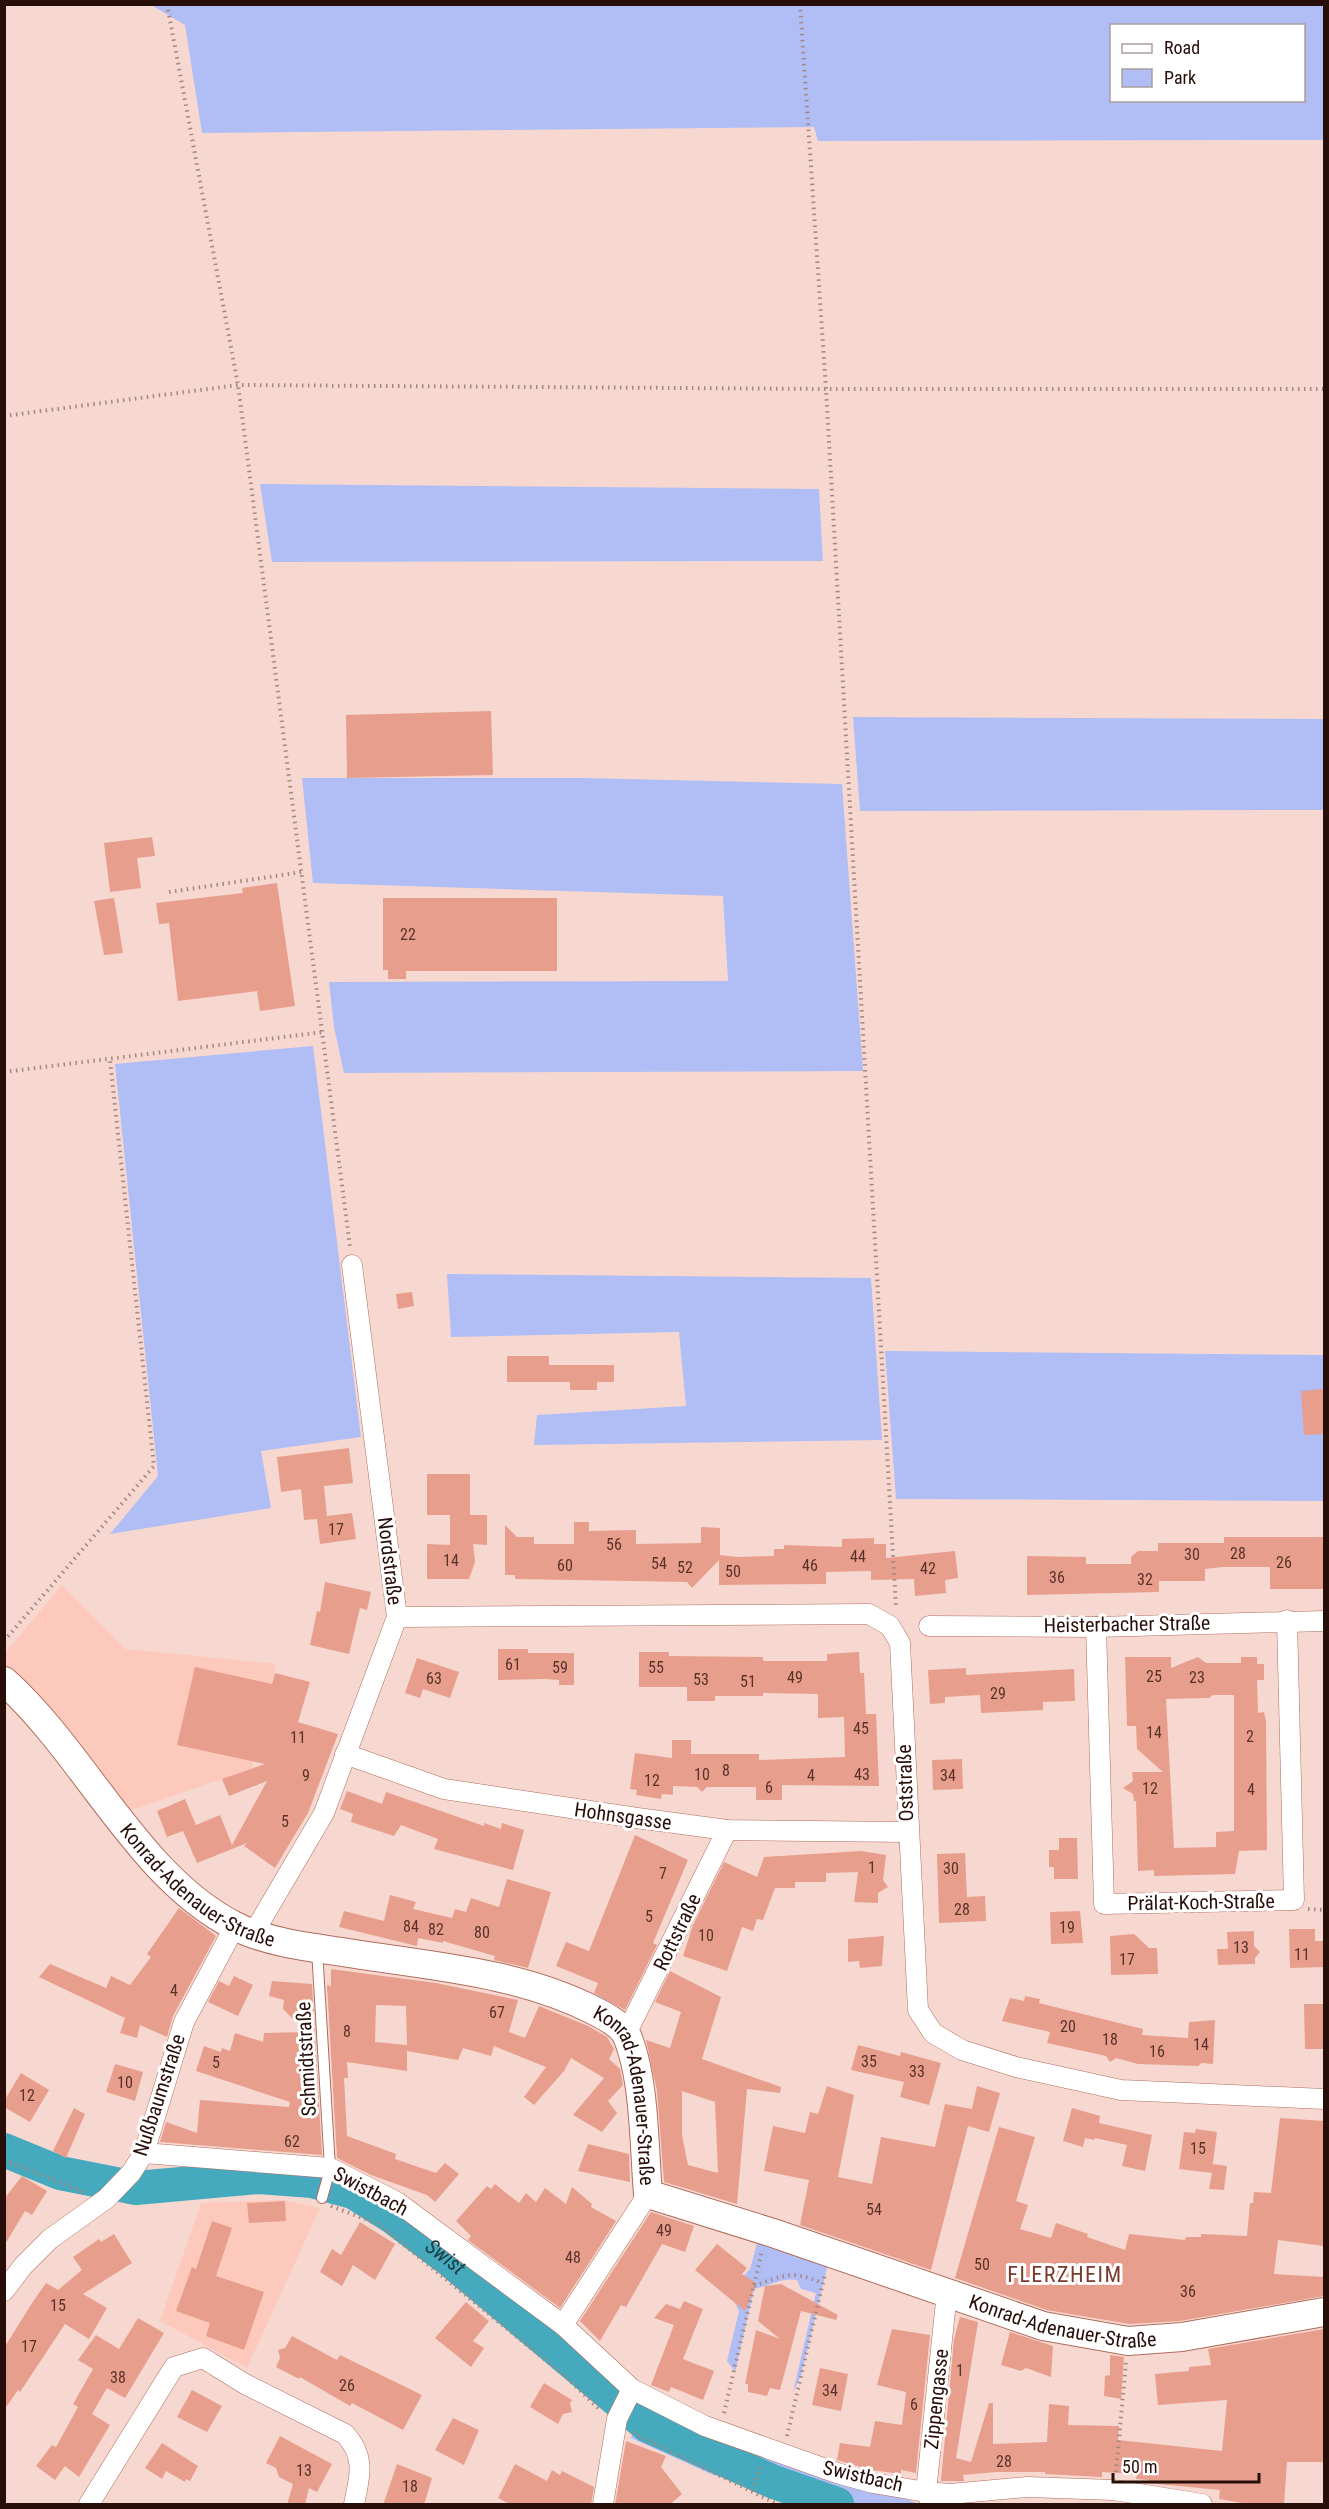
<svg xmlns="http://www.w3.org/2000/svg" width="1329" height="2509" font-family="'Roboto Condensed',sans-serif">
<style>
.built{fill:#fdc9bd}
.green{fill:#b0bef5;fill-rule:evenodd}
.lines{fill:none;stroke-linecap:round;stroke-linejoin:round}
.river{stroke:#46aabe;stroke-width:34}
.building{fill:#e89e8d;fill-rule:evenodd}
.service-casing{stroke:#b16c5c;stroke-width:12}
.minor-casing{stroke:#b16c5c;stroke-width:21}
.secondary-casing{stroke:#b16c5c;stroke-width:30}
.path{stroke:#a48780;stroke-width:4;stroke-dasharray:1.5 4.5;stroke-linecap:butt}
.service{stroke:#fff;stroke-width:10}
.minor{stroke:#fff;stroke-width:20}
.secondary{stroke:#fff;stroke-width:28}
.labels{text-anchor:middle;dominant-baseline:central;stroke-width:6;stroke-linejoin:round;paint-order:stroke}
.number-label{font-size:16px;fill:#583229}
.street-label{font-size:20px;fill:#280e08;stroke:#fff}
.water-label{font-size:21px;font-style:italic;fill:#1b3940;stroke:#fff}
.quarter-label{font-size:22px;letter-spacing:1.5px;fill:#7a3a2d;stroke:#fff}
</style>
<rect width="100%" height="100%" fill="#f7d8d0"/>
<g class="built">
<polygon points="62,1585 125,1649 276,1664 252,1769 128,1811 50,1710 5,1664 5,1653"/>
<polygon points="284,2200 320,2208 247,2368 160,2321 201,2203"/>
</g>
<g class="green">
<path d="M151 5H1324V140L818 141 814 127 202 133 185 25ZM1112 26H1304V100H1112Z"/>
<polygon points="260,484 819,489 823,561 272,562"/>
<polygon points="853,717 1324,719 1324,810 860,811"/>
<polygon points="302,778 585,778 842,784 863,1071 344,1073 334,1027 329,982 728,981 723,896 313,883"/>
<polygon points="313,1046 361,1437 261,1451 271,1508 110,1534 158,1476 115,1064"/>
<polygon points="447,1274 871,1278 882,1440 534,1445 537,1415 686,1406 679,1332 451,1337"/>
<polygon points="885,1351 1324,1355 1324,1501 896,1499"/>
<path d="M758 2240 828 2264 801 2376 793 2392 816 2293 801 2289 797 2280C782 2277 770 2286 754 2289L735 2372 727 2361 739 2311 735 2303 750 2285 742 2278 750 2269Z"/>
<polygon points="643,2399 697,2427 920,2504 804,2504 711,2474 631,2438"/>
</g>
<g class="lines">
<path class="river" id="s1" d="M4 2150 60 2173 136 2188 259 2177 312 2181 353 2192 394 2218 451 2261 648 2426 774 2482 837 2504"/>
</g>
<g class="building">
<polygon points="491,711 493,775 347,778 346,715"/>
<polygon points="152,837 155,856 137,858 141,888 110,892 104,843"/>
<polygon points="277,883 295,1006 260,1011 257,991 178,1001 169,923 159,924 156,903 243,893 242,888"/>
<polygon points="114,898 123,953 104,955 94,901"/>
<polygon points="383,898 557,898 557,971 406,971 406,979 388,979 388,970 383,970"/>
<polygon points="412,1292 414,1306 398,1309 396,1294"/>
<polygon points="507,1356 549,1356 549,1365 614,1365 614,1382 597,1382 597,1390 570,1390 570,1382 507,1382"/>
<polygon points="1324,1389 1324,1434 1304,1435 1301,1391"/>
<polygon points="349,1448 353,1483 324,1486 327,1516 352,1513 356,1539 320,1544 317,1519 304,1520 301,1489 281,1492 277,1457"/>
<polygon points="427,1474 470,1474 470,1515 487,1515 487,1545 473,1544 475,1562 469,1579 427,1579 427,1544 450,1545 450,1515 427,1515"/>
<polygon points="574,1522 589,1522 589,1531 636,1530 636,1544 701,1543 701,1527 720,1528 720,1555 737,1557 774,1556 774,1549 784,1549 784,1545 842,1547 842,1539 874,1538 874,1544 886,1544 886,1558 955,1551 958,1578 945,1580 946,1593 915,1596 914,1579 871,1580 871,1571 826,1572 826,1584 719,1585 719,1560 692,1588 687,1582 515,1579 515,1575 505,1575 505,1525 517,1537 534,1537 534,1544 574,1544"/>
<polygon points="1224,1537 1324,1537 1324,1589 1270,1589 1270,1567 1223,1567 1205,1569 1205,1581 1159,1581 1159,1592 1027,1595 1027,1556 1086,1557 1086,1564 1131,1564 1131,1557 1138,1551 1158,1551 1158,1543 1224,1543"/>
<polygon points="325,1582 371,1592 367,1610 360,1608 349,1654 310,1645 317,1611 320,1612"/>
<polygon points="498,1649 528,1649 528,1653 574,1653 574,1685 559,1685 559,1680 545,1679 498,1680"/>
<polygon points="639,1652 669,1652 669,1656 763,1657 763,1661 827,1661 827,1654 859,1652 860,1673 864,1673 866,1714 876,1714 879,1786 782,1785 782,1800 756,1800 756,1787 707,1787 702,1792 697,1787 673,1786 673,1795 662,1794 661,1799 636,1795 637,1790 630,1789 635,1753 672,1758 672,1740 691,1740 691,1754 759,1754 759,1760 845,1757 844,1717 818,1718 818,1694 763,1693 763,1696 715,1696 715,1701 687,1701 687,1687 639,1687"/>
<path d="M1125 1657H1171V1668L1198 1657 1206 1663H1241V1657H1257V1664H1264V1680H1257L1258 1713 1264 1712 1266 1721 1267 1850 1239 1851 1235 1874 1154 1876V1870L1138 1871 1136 1801H1134L1133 1794 1123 1788 1133 1781 1132 1772H1163L1137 1749 1136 1726H1127ZM1213 1695H1234V1831L1216 1832V1847L1174 1848 1166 1699 1209 1698Z"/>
<polygon points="417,1658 459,1672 450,1698 423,1689 420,1698 405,1693"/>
<polygon points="195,1667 272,1684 275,1673 310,1682 298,1722 338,1734 308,1813 275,1868 244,1846 247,1843 197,1863 183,1831 167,1837 157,1811 185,1799 196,1825 220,1815 232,1845 267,1781 229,1796 222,1779 265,1764 177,1745"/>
<polygon points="966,1668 966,1675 1074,1669 1075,1701 1043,1702 1043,1710 981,1713 980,1695 945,1697 945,1703 930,1704 928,1670"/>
<polygon points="962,1759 963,1789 933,1790 932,1760"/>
<polygon points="347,1791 382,1804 386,1792 484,1826 484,1823 501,1829 502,1823 524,1830 513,1870 434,1849 438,1839 401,1825 394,1836 351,1822 353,1814 340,1809"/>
<polygon points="635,1835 688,1860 653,1943 657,1945 625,2010 594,1993 598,1983 556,1966 566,1942 589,1951"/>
<polygon points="1059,1838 1077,1838 1078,1879 1054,1879 1054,1867 1049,1867 1049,1850 1059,1850"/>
<polygon points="861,1851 886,1855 883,1880 888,1887 878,1893 878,1903 854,1902 858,1872 826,1873 826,1882 795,1882 795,1888 775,1888 763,1920 757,1919 753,1931 742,1927 727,1971 683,1956 693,1925 724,1862 757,1877 764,1857"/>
<polygon points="965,1853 967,1897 985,1896 986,1921 939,1923 937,1854"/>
<polygon points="507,1879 551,1892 528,1968 494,1960 495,1956 443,1941 443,1943 418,1938 417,1946 339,1927 344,1911 384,1921 390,1895 416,1902 413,1909 452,1918 455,1909 466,1912 471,1898 499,1907"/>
<polygon points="179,1908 216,1936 173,2016 167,2037 140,2025 137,2038 120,2033 125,2018 39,1977 50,1964 106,1988 111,1976 130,1985 151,1957 147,1954"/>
<polygon points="1080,1911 1083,1943 1051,1944 1050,1912"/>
<polygon points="1289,1929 1315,1929 1315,1941 1324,1941 1324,1967 1290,1968"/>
<polygon points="1254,1931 1254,1946 1260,1952 1255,1958 1255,1964 1218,1965 1217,1949 1228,1949 1227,1932"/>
<polygon points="1134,1934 1149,1948 1157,1948 1158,1974 1111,1975 1110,1936"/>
<polygon points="884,1936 882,1966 860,1968 859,1961 848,1962 848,1939"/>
<path d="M331 1969 436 1983 518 2000 509 2032 525 2038 539 2006 588 2026 607 2037 614 2049 609 2059 620 2069 623 2085 608 2101 617 2113 602 2132 573 2115 604 2078 571 2058 564 2071 534 2105 524 2097 546 2067 494 2046 491 2056 463 2048 458 2060 407 2051V2047V2071L347 2062 348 2078H344L347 2136 396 2154 395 2159 436 2173 445 2163 459 2174 435 2202 427 2195 371 2175 337 2158 327 1985 331 1986ZM376 2005 406 2006 407 2045 375 2042Z"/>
<path d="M670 1971 721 1997 702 2059 781 2087 780 2093 747 2089 737 2204 664 2182 657 2091 646 2040 670 2048 681 2012 655 2002ZM682 2091 715 2102 718 2173 688 2165 682 2135Z"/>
<polygon points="234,1976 253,1985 238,2016 208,2002 219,1981 229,1986"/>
<polygon points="272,1981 312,1984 322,2155 160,2142 166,2122 197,2133 200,2100 289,2107 290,2102 196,2071 204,2046 221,2052 222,2048 230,2051 235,2033 263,2042 264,2033 306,2032 283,2009 284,2000 269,1996"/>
<polygon points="1025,1996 1040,1999 1039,2003 1143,2029 1142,2035 1188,2038 1189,2022 1215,2020 1213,2064 1202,2063 1198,2066 1138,2064 1116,2058 1110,2062 1106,2056 1047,2043 1050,2032 1002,2021 1010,1998 1024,2001"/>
<polygon points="1304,2004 1324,2004 1324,2049 1305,2049"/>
<polygon points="858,2045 900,2056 901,2052 941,2063 929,2105 900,2097 904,2082 851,2070"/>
<polygon points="115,2064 143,2072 135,2101 106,2092"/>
<polygon points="21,2073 49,2090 30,2122 4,2107 4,2101"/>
<polygon points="827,2086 854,2095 838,2177 872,2184 881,2137 935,2147 945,2104 972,2109 977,2086 1000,2093 989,2132 968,2126 931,2270 800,2225 809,2180 764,2171 773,2126 805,2133 810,2112 818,2114"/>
<polygon points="74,2108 85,2114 66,2158 53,2151"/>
<polygon points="1072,2108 1100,2116 1099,2123 1152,2135 1145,2171 1122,2166 1127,2145 1095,2138 1094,2140 1085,2138 1083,2147 1063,2141"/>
<polygon points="1280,2118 1324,2121 1324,2246 1278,2240 1274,2274 1324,2277 1324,2296 1180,2321 1129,2324 1047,2310 955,2278 999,2127 1035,2137 1016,2201 1028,2205 1020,2229 1051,2238 1056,2223 1088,2234 1087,2237 1125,2250 1129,2234 1185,2240 1186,2237 1201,2237 1201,2234 1247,2236 1250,2203 1253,2203 1254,2192 1271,2193"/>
<polygon points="1196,2129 1217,2132 1212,2170 1213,2164 1227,2166 1224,2190 1209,2189 1212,2173 1179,2169 1184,2132 1195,2133"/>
<polygon points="588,2144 629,2154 630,2182 578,2171"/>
<polygon points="22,2176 47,2191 32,2215 25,2211 4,2246 4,2199"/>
<polygon points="495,2184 519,2203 526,2193 536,2202 545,2188 566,2204 572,2187 592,2204 591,2207 616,2221 560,2308 468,2240 471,2236 456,2221 487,2186 491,2189"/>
<polygon points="285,2201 286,2221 249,2223 247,2203"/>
<polygon points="651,2212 694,2226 685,2252 662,2244 626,2307 621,2305 600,2341 580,2321"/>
<polygon points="212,2221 232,2228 216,2276 264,2292 244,2350 206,2336 210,2323 176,2311 192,2267 196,2269"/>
<polygon points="360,2222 395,2244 375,2280 353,2265 342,2286 320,2272 332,2249 341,2255"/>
<polygon points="114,2234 132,2263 83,2294 107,2308 89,2339 65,2324 20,2392 18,2390 4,2410 4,2348 32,2303 46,2283 58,2290 82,2270 73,2257 99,2239 101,2242"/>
<polygon points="717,2244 747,2268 742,2274 756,2283 745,2311 695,2270"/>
<polygon points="781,2284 838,2315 836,2320 801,2311 780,2390 770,2388 767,2396 748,2392 748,2384 745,2384 756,2330 780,2339 758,2321 765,2286"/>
<polygon points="684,2301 703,2309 683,2359 714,2371 703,2400 671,2387 669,2392 651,2385 674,2325 654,2318 666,2304 680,2309"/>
<polygon points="466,2302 489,2321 473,2341 484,2348 471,2367 435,2338"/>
<polygon points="960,2317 978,2322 956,2458 971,2462 989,2403 993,2403 993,2444 1047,2442 1049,2404 1069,2406 1068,2425 1119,2426 1118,2440 1222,2451 1227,2400 1158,2405 1155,2374 1189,2371 1189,2367 1211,2365 1208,2349 1324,2329 1324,2462 1287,2462 1284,2505 1254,2505 1219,2499 1220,2490 1148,2483 1148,2480 1136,2479 1137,2474 1102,2472 1102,2477 1045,2474 1045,2472 996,2472 963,2475 964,2481 941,2481 954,2339"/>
<polygon points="138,2318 164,2333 125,2398 107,2388 92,2414 110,2425 79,2477 65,2466 55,2480 36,2466 52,2445 56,2447 78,2407 73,2404 93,2369 78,2360 96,2335 119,2349"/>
<polygon points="892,2329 930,2335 916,2473 901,2470 901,2474 871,2470 837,2460 840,2443 870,2447 875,2421 902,2425 906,2392 877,2385"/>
<polygon points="1010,2332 1053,2346 1051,2377 1026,2368 1021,2371 1001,2365"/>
<polygon points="292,2336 337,2360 340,2355 422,2395 403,2430 352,2403 350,2406 300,2377 299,2379 276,2367 280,2358 278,2350 285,2348"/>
<polygon points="1110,2355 1124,2357 1121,2399 1104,2396 1105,2376 1110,2375"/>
<polygon points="820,2368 848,2374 841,2411 812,2405"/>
<polygon points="544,2383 572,2400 570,2403 572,2412 563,2414 558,2424 530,2407"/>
<polygon points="192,2390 222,2406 207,2432 177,2417"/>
<polygon points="453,2418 479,2430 464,2465 435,2450"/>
<polygon points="280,2436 332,2464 317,2492 309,2488 305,2505 287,2505 293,2484 279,2477 276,2468 266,2463"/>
<polygon points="626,2441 666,2456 661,2467 682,2494 669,2505 615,2505"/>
<polygon points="162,2443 198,2466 190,2481 186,2479 185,2482 166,2471 162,2479 145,2468"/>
<polygon points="397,2464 432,2478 424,2505 383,2505"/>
<polygon points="515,2464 547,2481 552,2470 560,2475 562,2471 594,2487 591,2505 511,2505 498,2498"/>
</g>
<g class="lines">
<defs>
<g id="service">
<polyline points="317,1949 330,2168"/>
<polyline points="322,2198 329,2173"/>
</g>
<g id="minor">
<polyline points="397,1617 869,1614 890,1626 900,1643 918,2010 933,2033 962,2050 1016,2067 1121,2090 1324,2099"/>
<polyline points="929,1626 1096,1627 1324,1621"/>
<polyline points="1096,1627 1104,1904 1294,1900 1287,1620"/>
<polyline points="345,1754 444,1789 637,1818 727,1830 907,1832"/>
<polyline points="253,1934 324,1813 397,1617 352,1265"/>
<polyline points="626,2034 727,1830"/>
<polyline points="144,2153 330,2168 397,2202 563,2325 632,2389 705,2426 837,2473 873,2483 926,2492 950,2494 1027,2487 1114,2490 1202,2504"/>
<polyline points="4,2291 23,2266 50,2239 106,2199 131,2173 144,2153 184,2022 235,1926"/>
<polyline points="563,2325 648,2194"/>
<polyline points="931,2502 926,2492 947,2292"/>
<path d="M89 2504 174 2367 203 2358 245 2384 345 2434C366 2457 360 2476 354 2504"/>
<polyline points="603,2504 617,2419 632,2389"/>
</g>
<g id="secondary">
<path id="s2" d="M4 1681C85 1753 138 1877 235 1926 266 1942 308 1947 342 1952 427 1966 517 1971 595 2011 605 2016 622 2025 627 2036 645 2079 644 2147 648 2194L773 2233 1043 2326 1128 2341 1182 2337 1324 2312"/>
</g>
</defs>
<use href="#service" class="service-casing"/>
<use href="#minor" class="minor-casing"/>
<use href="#secondary" class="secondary-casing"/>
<g class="path">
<polyline points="167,4 238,385 350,1247"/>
<polyline points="800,4 826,389 896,1608"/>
<polyline points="4,416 238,385 826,389 1324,389"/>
<polyline points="169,892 302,872"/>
<polyline points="4,1072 323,1032"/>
<polyline points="4,1641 154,1466 110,1060"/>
<polyline points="1308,1909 1324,1910"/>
<polyline points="4,2160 84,2192"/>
<polyline points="331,2206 378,2224 565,2376 600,2410"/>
<path d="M754 2286C783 2275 793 2270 822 2283"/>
<polyline points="724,2413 762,2251"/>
<polyline points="633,2433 777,2504"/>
<polyline points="787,2436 825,2274"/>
<polyline points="1116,2472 1126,2362"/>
<polyline points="752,2491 762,2464"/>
</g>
<use href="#service" class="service"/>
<use href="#minor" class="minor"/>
<use href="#secondary" class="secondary"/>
</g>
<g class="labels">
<g class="number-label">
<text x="408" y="934">22</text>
<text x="336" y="1529">17</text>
<text x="614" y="1544">56</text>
<text x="1238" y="1553">28</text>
<text x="1192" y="1554">30</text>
<text x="858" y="1556">44</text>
<text x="451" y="1560">14</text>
<text x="1284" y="1562">26</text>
<text x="659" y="1563">54</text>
<text x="565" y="1565">60</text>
<text x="810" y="1565">46</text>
<text x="685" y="1567">52</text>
<text x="928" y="1568">42</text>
<text x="733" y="1571">50</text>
<text x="1057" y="1577">36</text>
<text x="1145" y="1579">32</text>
<text x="513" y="1664">61</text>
<text x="560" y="1667">59</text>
<text x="656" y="1667">55</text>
<text x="1154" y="1676">25</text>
<text x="795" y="1677">49</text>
<text x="1197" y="1677">23</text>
<text x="434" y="1678">63</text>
<text x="701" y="1679">53</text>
<text x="748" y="1681">51</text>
<text x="998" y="1693">29</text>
<text x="861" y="1728">45</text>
<text x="1154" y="1732">14</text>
<text x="1250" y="1736">2</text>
<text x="298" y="1737">11</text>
<text x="726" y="1770">8</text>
<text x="702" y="1774">10</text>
<text x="862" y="1774">43</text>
<text x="306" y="1775">9</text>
<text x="811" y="1775">4</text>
<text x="948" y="1775">34</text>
<text x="652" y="1780">12</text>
<text x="769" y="1787">6</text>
<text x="1150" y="1788">12</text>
<text x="1251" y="1789">4</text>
<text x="285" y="1821">5</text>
<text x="872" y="1867">1</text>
<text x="951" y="1868">30</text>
<text x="663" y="1873">7</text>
<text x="962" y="1909">28</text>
<text x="649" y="1916">5</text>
<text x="411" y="1926">84</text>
<text x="1067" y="1927">19</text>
<text x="436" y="1929">82</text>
<text x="482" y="1932">80</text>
<text x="706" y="1935">10</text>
<text x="1241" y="1947">13</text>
<text x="1302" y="1954">11</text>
<text x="1127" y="1959">17</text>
<text x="174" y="1990">4</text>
<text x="497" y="2012">67</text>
<text x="1068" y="2026">20</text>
<text x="347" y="2031">8</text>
<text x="1110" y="2039">18</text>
<text x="1201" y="2044">14</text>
<text x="1157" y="2051">16</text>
<text x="869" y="2061">35</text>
<text x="216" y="2062">5</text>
<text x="917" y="2071">33</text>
<text x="125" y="2082">10</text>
<text x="27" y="2095">12</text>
<text x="292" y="2141">62</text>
<text x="1198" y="2148">15</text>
<text x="874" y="2209">54</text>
<text x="664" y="2230">49</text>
<text x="573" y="2257">48</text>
<text x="982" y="2264">50</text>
<text x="1188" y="2291">36</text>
<text x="58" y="2305">15</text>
<text x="29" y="2346">17</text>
<text x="960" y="2370">1</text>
<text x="118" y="2377">38</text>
<text x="347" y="2385">26</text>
<text x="830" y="2390">34</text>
<text x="914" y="2404">6</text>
<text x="1004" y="2461">28</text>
<text x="304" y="2470">13</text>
<text x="410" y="2486">18</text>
</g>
<g class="street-label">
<text transform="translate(390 1561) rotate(83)">Nordstraße</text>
<text transform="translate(1127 1624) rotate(-1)">Heisterbacher Straße</text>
<text transform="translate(905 1783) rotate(-92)">Oststraße</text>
<text transform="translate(623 1816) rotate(8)">Hohnsgasse</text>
<text stroke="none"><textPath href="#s2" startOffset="285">Konrad-Adenauer-Straße</textPath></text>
<text transform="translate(1201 1902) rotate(-1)">Prälat-Koch-Straße</text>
<text transform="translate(677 1932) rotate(-64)">Rottstraße</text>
<text transform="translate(306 2059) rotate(-93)">Schmidtstraße</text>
<text transform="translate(159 2095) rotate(-72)">Nußbaumstraße</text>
<text stroke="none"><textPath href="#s2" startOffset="807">Konrad-Adenauer-Straße</textPath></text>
<text transform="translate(371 2191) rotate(28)">Swistbach</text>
<text stroke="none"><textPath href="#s2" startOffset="1347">Konrad-Adenauer-Straße</textPath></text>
<text transform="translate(936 2399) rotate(-84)">Zippengasse</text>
<text transform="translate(863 2476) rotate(13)">Swistbach</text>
</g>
<g class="water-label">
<text stroke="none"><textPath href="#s1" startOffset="470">Swist</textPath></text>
</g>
<g class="quarter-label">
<text x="1065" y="2274">FLERZHEIM</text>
</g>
</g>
<rect width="1329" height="2509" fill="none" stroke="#280e08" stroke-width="12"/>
<rect x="1110" y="24" width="195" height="78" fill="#ffffff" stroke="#a99f9c" stroke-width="1.5"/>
<rect x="1122" y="44" width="30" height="9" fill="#ffffff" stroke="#a99f9c" stroke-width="1.5"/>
<text x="1164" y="54" font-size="18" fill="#280e08">Road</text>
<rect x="1122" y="69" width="30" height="18" fill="#b0bef5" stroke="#a99f9c" stroke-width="1.5"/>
<text x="1164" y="84" font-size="18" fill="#280e08">Park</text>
<path d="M1113 2473v9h146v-9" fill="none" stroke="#280e08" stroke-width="3"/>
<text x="1122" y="2473" font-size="18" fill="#280e08" stroke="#ffffff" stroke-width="4.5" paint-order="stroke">50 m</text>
</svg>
